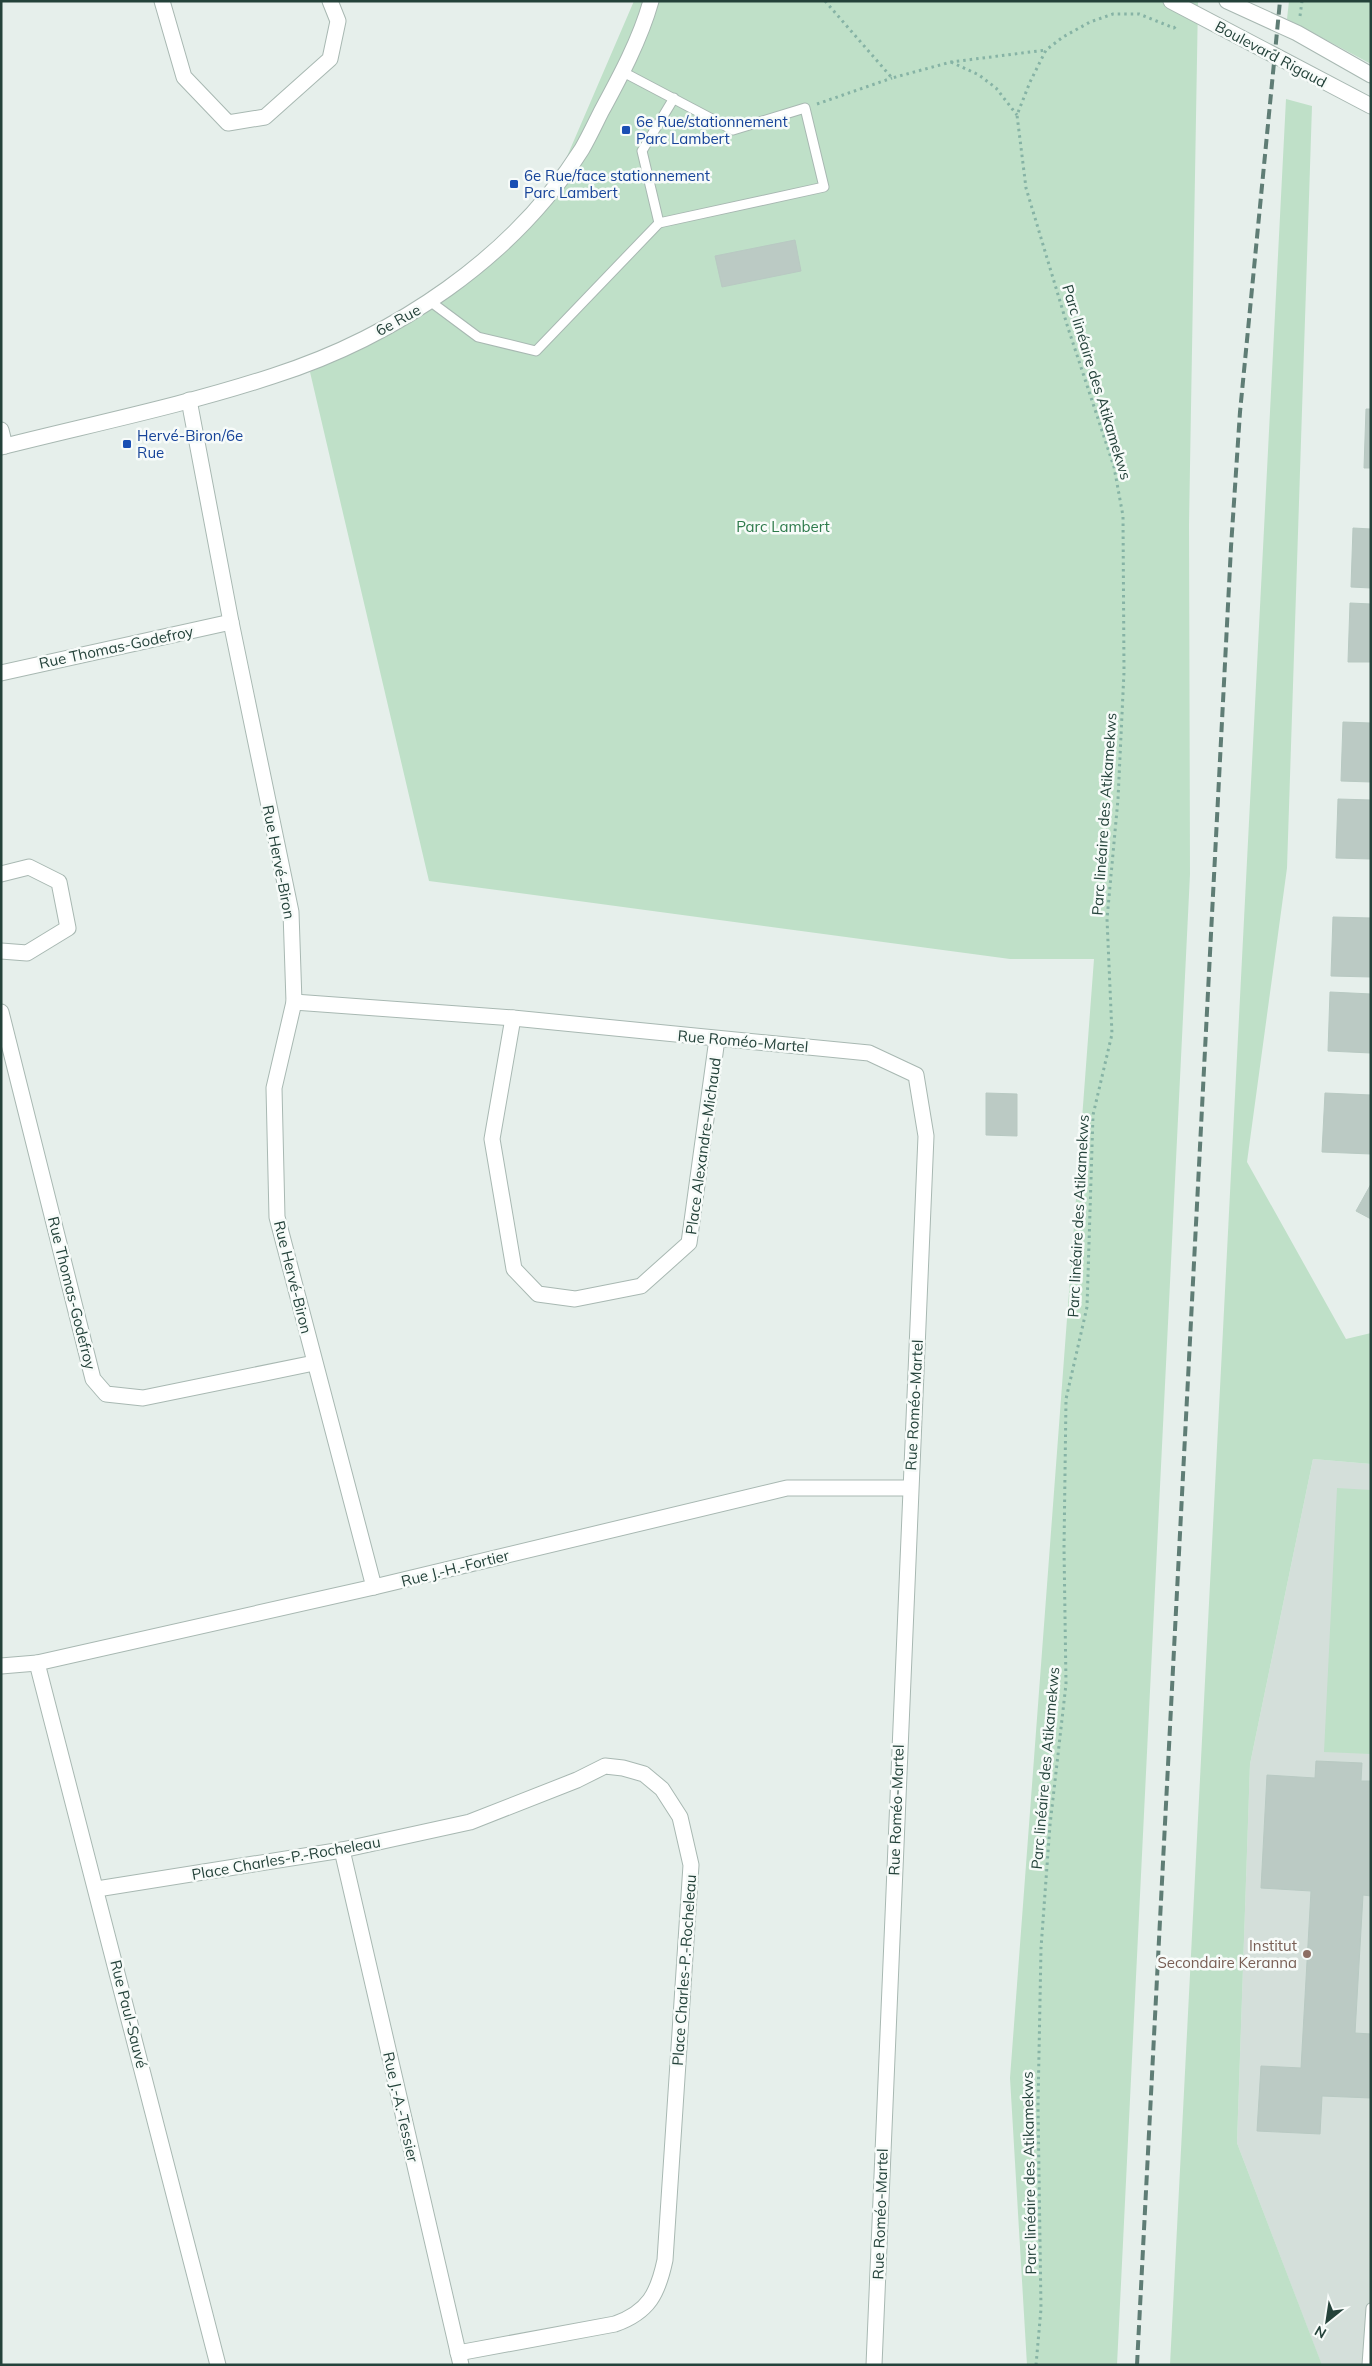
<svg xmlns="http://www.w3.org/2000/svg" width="1372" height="2366" font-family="Mulish,sans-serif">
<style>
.built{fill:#d4dfda}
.green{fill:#bfe0c8}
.building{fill:#bbcac4;stroke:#b8c9c2}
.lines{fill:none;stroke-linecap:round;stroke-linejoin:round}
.service-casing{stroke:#a8b8b2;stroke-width:11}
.minor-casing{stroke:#a8b8b2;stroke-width:17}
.tertiary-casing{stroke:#a8b8b2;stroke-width:17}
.path{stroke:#86b3a5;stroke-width:3;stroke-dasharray:2.5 4;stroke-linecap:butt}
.service{stroke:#fff;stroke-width:9}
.minor{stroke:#fff;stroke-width:15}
.tertiary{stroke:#fff;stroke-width:15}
.rail{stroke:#5f7d75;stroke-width:4;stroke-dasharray:10 5;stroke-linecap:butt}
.transit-dot{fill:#1a4fb4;stroke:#f7fbf9;stroke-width:2}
.education-dot{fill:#8d6e63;stroke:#f7fbf9;stroke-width:2}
.labels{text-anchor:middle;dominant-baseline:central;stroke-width:5;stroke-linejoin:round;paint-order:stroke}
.street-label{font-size:15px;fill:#24423a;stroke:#f7fbf9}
.transit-label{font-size:15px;fill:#164399;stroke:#f7fbf9;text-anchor:start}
.park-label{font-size:15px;fill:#2d7a4b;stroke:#f7fbf9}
.education-label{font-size:15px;fill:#785e54;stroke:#f7fbf9;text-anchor:end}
</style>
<rect width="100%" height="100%" fill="#e6efeb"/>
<polygon class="built" points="1313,1459 1371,1464 1371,2365 1322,2365 1321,2363 1237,2143 1250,1764"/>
<g class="green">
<polygon points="634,1 1198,1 1189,525 1190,874 1117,2365 1027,2365 1010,2078 1094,959 1010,959 429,881 310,372 440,304 550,196"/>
<polygon points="1289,1 1371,1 1371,64 1287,19"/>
<polygon points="1286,99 1312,106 1287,868 1247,1162 1346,1339 1371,1333 1371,1464 1313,1459 1250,1764 1237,2143 1322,2365 1170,2365"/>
<polygon points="1337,1488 1371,1490 1371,1754 1324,1752"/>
</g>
<g class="building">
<polygon points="795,240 801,271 722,287 715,256"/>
<polygon points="1366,409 1371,409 1371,468 1364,468"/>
<polygon points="1353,528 1371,529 1371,588 1351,587"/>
<polygon points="1350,603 1371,604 1371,662 1348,662"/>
<polygon points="1343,722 1371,723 1371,782 1341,781"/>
<polygon points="1338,799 1371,800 1371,859 1336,858"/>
<polygon points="1333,917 1371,918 1371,977 1331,976"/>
<polygon points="1330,992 1371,994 1371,1053 1328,1051"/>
<polygon points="986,1093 1017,1094 1017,1136 986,1135"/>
<polygon points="1325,1093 1371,1095 1371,1154 1322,1152"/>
<polygon points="1371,1184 1371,1219 1356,1211"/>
<polygon points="1316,1761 1362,1763 1361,1781 1371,1781 1371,1896 1363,1895 1355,2033 1371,2034 1371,2098 1322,2096 1320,2134 1257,2131 1261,2066 1301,2068 1311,1891 1261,1888 1267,1775 1315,1778"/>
</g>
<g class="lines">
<defs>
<g id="service">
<polyline points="623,72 733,130 805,108 824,187 659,223 642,151 674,98"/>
<polyline points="431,302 478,337 536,351 659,223"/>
<polyline points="1367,2365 1371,2308"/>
</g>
<g id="minor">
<polyline points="162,1 184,77 228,123 265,117 330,59 338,21 330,1"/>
<polyline points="189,400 231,622 291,912 294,1002 274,1088 277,1217 374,1587"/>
<polyline points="1,430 5,446"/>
<polyline points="1,673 231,622"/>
<polyline points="1,874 29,867 59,882 68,928 27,953 1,951"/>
<polyline points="294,1002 513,1018 869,1053 916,1075 926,1136 874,2365"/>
<polyline points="1,1012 93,1379 106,1394 143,1398 314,1363"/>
<polyline points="513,1018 492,1139 514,1269 538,1294 575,1299 641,1286 689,1243 717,1039"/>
<polyline points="37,1663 218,2365"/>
<polyline points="1,1666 37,1663 374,1587 787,1488 910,1488"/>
<polyline points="342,1850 461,2365"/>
<path d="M97 1889 342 1850 470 1822 577 1780 605 1766 623 1768 644 1774 662 1789 680 1817 691 1865 665 2260C658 2293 649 2312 615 2324L458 2353"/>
</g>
<g id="tertiary">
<polyline points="1171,1 1371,106"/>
<polyline points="1227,1 1297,33 1371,75"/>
<path d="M1 447C92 424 185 405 273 376 395 337 513 258 582 149 589 137 595 124 601 112 620 77 640 40 651 1"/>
</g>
</defs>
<use href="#service" class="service-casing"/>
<use href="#minor" class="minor-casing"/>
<use href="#tertiary" class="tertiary-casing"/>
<g class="path">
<polyline points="825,1 892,78 951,62 1046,50"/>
<polyline points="1300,16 1302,1"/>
<polyline points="951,62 979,75 996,88 1017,115"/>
<polyline points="817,104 892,78"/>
<polyline points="1036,2365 1041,2309 1038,2106 1041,1948 1050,1825 1066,1684 1064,1548 1066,1399 1087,1307 1093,1115 1112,1034 1107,919 1118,799 1124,672 1123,516 1114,467 1068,328 1026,188 1017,115 1030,82 1046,50 1063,37 1090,22 1113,14 1139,14 1174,28 1178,24"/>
</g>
<use href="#service" class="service"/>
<use href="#minor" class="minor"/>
<use href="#tertiary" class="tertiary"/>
<polyline class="rail" points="1137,2365 1231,547 1240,412 1280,1"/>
</g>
<g class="transit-dot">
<rect x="621" y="125" width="10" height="10" rx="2.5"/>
<rect x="509" y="179" width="10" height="10" rx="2.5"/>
<rect x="122" y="439" width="10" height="10" rx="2.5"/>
</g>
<circle class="education-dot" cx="1307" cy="1954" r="5"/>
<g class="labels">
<g class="street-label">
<text transform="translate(1271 54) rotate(28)">Boulevard Rigaud</text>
<text transform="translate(398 320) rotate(-29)">6e Rue</text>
<text transform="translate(1097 382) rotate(73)">Parc linéaire des Atikamekws</text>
<text transform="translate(116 647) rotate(-12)">Rue Thomas-Godefroy</text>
<text transform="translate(1104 814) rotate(-86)">Parc linéaire des Atikamekws</text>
<text transform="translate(279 862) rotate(79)">Rue Hervé-Biron</text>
<text transform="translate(743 1041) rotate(5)">Rue Roméo-Martel</text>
<text transform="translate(703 1146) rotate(-82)">Place Alexandre-Michaud</text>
<text transform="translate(1078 1216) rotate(-87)">Parc linéaire des Atikamekws</text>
<text transform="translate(293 1277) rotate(76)">Rue Hervé-Biron</text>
<text transform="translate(72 1293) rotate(76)">Rue Thomas-Godefroy</text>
<text transform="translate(914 1405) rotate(-87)">Rue Roméo-Martel</text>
<text transform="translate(455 1568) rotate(-14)">Rue J.-H.-Fortier</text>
<text transform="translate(1045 1768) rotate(-85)">Parc linéaire des Atikamekws</text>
<text transform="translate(896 1810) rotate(-88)">Rue Roméo-Martel</text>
<text transform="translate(286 1858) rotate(-10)">Place Charles-P.-Rocheleau</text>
<text transform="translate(684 1970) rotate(-86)">Place Charles-P.-Rocheleau</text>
<text transform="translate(129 2014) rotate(76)">Rue Paul-Sauvé</text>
<text transform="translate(401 2107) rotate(77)">Rue J.-A.-Tessier</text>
<text transform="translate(1029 2173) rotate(-91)">Parc linéaire des Atikamekws</text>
<text transform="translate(880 2214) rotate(-88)">Rue Roméo-Martel</text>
</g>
<g class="transit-label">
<text x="636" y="121">6e Rue/stationnement<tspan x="636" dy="17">Parc Lambert</tspan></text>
<text x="524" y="175">6e Rue/face stationnement<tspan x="524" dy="17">Parc Lambert</tspan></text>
<text x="137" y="435">Hervé-Biron/6e<tspan x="137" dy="17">Rue</tspan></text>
</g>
<g class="park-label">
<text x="783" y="526">Parc Lambert</text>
</g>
<g class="education-label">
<text x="1297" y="1945">Institut<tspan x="1297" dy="17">Secondaire Keranna</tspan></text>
</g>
</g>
<rect width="1372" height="2366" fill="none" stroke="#24423a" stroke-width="5"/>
<g transform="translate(1327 2321) rotate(210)" stroke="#f7fbf9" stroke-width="4" paint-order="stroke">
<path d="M0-4L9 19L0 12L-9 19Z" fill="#24423a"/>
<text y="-8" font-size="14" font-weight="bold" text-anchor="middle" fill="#24423a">N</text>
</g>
</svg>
